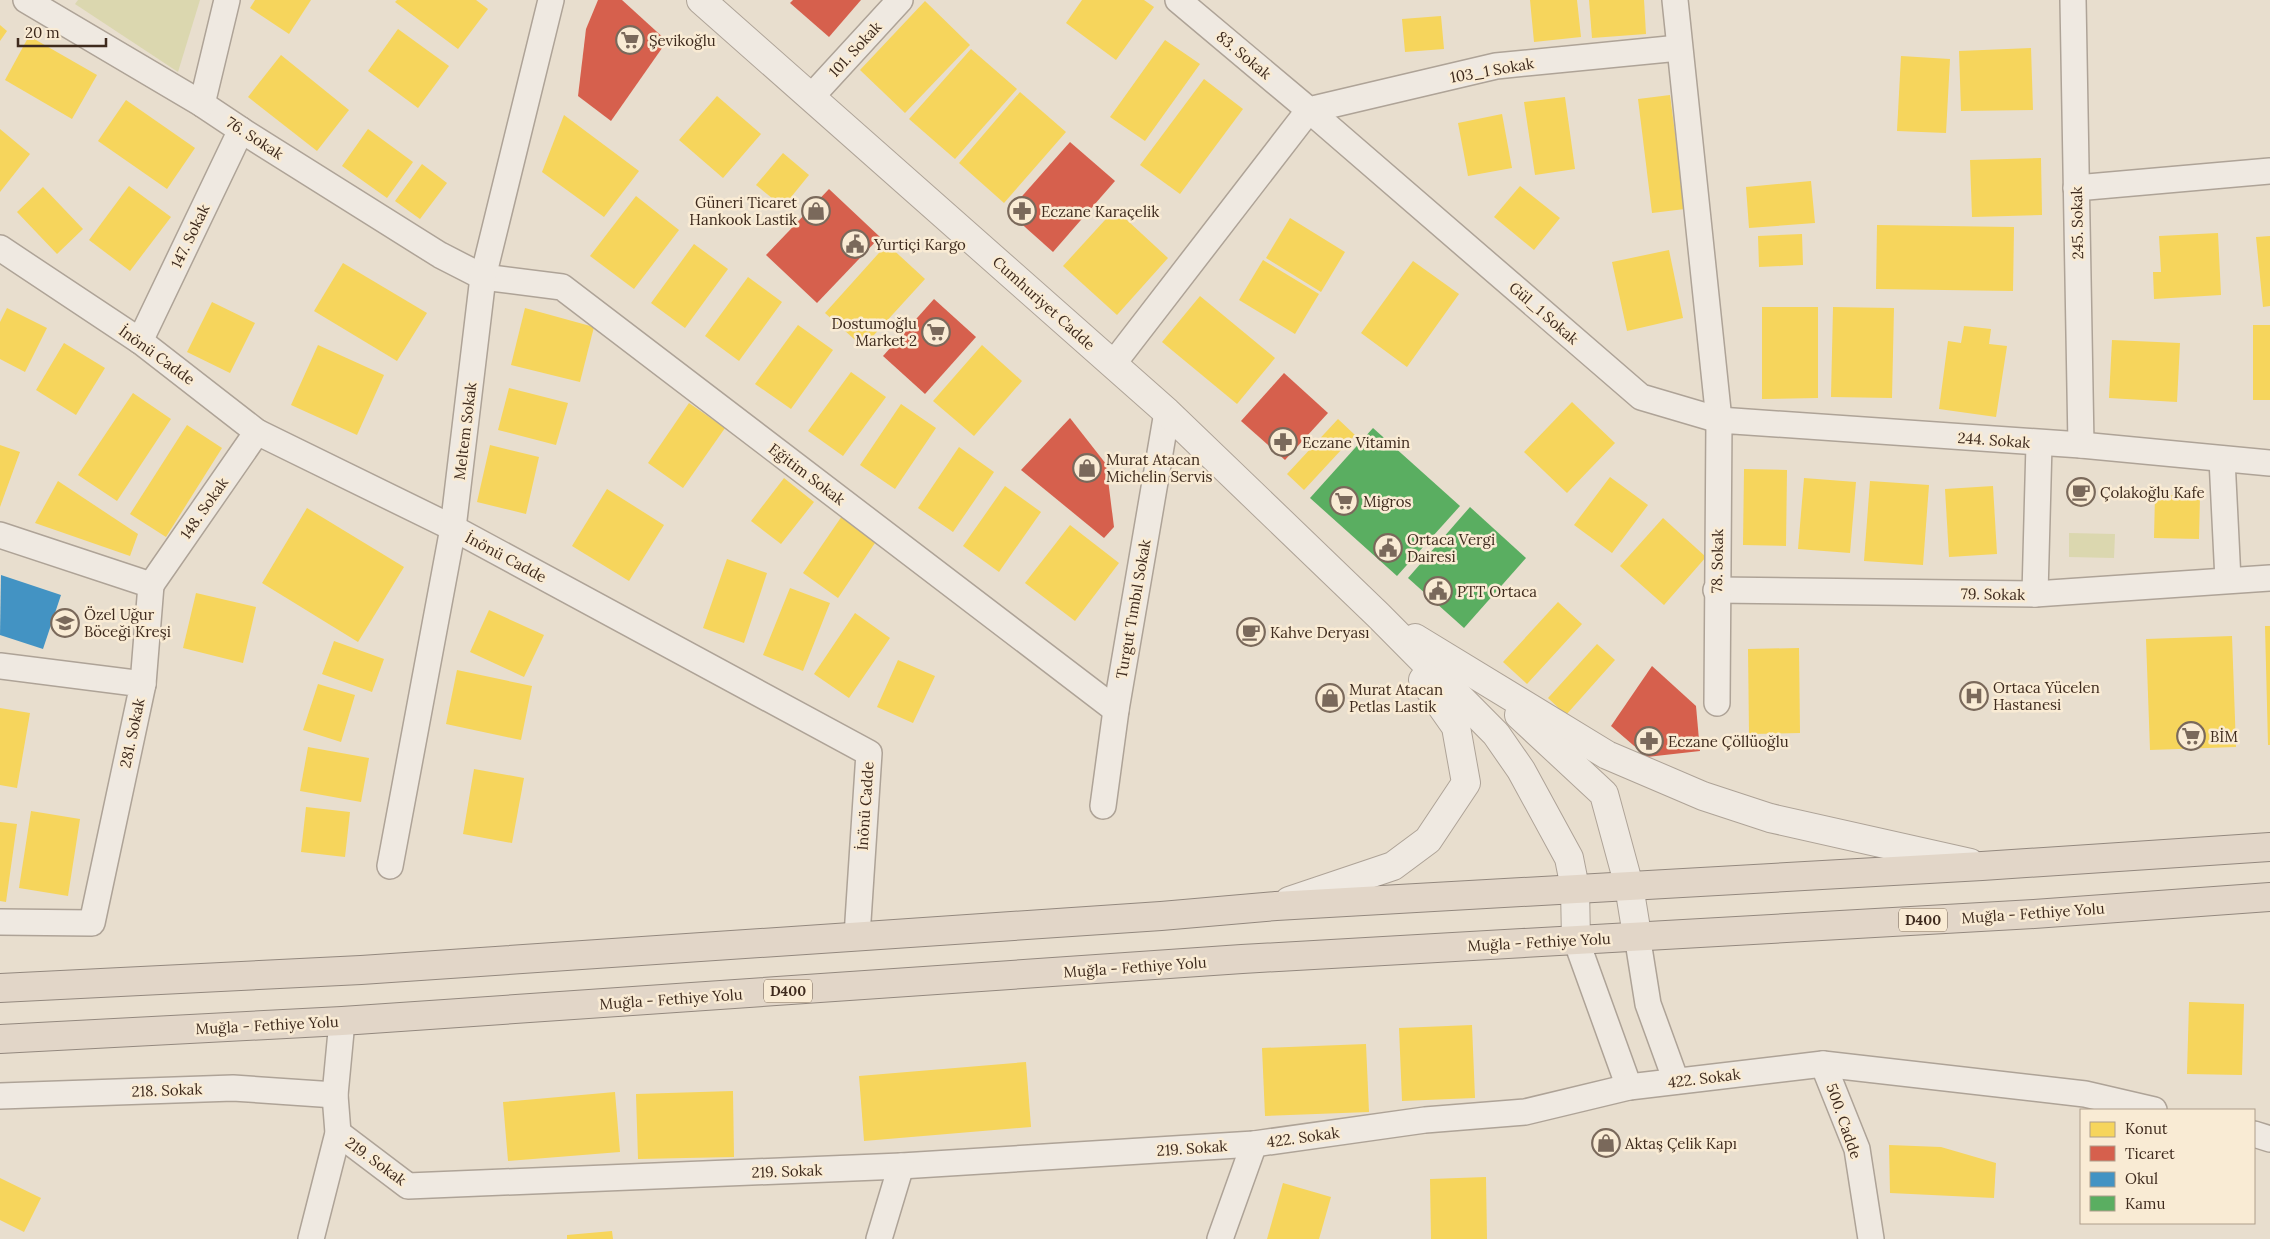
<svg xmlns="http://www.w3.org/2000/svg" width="2270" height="1239" font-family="Lora,serif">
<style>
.green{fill:#dbd7af}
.homes{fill:#f6d55c}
.shops{fill:#d6604d}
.schools{fill:#4393c3}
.public{fill:#5aae61}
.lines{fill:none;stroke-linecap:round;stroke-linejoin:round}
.minor-casing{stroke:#aea397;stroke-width:28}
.tertiary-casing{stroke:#aea397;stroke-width:30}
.trunk-casing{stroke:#93887e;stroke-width:30}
.minor{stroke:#efe9e1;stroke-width:25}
.tertiary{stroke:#efe9e1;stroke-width:28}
.trunk{stroke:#e2d6c8;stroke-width:28}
.labels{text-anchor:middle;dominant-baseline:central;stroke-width:5;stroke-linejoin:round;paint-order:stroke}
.shield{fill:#f9ebd4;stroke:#766454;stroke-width:1}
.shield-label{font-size:14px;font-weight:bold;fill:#3e2a1d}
.poi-label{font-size:15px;fill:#3e2a1d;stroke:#f9ebd4;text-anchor:start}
.street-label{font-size:15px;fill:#3e2a1d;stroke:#f9ebd4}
</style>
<rect width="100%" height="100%" fill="#e8dece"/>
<g class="green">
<polygon points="78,0 200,0 178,72 75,4"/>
<polygon points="2069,533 2115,534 2114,558 2069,557"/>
</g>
<g class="homes">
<polygon points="255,0 311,0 289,34 250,8"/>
<polygon points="397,0 476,0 488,9 458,49 395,2"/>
<polygon points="1082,0 1144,0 1154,7 1116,60 1066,23"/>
<polygon points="1530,0 1577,0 1581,37 1534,42"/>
<polygon points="1589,0 1644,0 1646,34 1592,38"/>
<polygon points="925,1 970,45 905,113 860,70"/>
<polygon points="1441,16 1444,49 1405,52 1402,19"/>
<polygon points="0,25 7,31 0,41"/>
<polygon points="398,29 449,66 418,108 368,71"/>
<polygon points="29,36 97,75 72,119 5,80"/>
<polygon points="1165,40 1200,64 1145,141 1110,117"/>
<polygon points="2031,48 2033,110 1961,111 1959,51"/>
<polygon points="971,49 1017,89 955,159 909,119"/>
<polygon points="281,55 349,110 317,151 248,97"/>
<polygon points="1901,56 1950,59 1946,133 1897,131"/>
<polygon points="1204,79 1243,109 1180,194 1140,165"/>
<polygon points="1020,92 1066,132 1004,203 959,163"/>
<polygon points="1670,95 1685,209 1652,213 1638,99"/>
<polygon points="717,96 761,134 723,178 679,140"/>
<polygon points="1565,97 1575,169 1535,175 1524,102"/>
<polygon points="126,100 195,148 167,189 98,141"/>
<polygon points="1502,114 1512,168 1468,176 1458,123"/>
<polygon points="564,115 639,171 604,217 542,172"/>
<polygon points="0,129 30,154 0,192"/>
<polygon points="368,129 413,162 387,198 342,166"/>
<polygon points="783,153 809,175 783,207 756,185"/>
<polygon points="2041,158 2042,215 1972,217 1970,160"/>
<polygon points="422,164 447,183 420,219 395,201"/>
<polygon points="1811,181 1815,223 1749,228 1746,187"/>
<polygon points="129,186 171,217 130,271 89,240"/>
<polygon points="1520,186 1560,218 1534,250 1494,217"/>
<polygon points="43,187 83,229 57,254 17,212"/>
<polygon points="636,196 679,230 634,289 590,256"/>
<polygon points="1115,209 1168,258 1117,315 1063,266"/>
<polygon points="1290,218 1345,252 1321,292 1266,258"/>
<polygon points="1877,225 2014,227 2013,291 1876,289"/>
<polygon points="2218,233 2221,295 2154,299 2153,272 2161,272 2159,236"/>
<polygon points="1802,234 1803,265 1759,267 1758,236"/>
<polygon points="2270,236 2270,306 2263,307 2256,237"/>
<polygon points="694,244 728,269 685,328 651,303"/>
<polygon points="887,244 925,279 863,347 825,313"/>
<polygon points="1669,250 1683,318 1627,331 1612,262"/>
<polygon points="1263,260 1319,294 1295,334 1239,300"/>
<polygon points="1413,261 1459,294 1407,367 1361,333"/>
<polygon points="343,263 427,313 397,361 314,311"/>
<polygon points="748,277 782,302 739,361 705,336"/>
<polygon points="1200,296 1275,358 1237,404 1162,342"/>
<polygon points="212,302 255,323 230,373 187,352"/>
<polygon points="1762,307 1818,307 1818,398 1762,399"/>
<polygon points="1833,307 1894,308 1892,398 1831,397"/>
<polygon points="7,308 47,328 25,372 0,359 0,322"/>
<polygon points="525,308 594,327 580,382 511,365"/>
<polygon points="798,325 833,350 791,409 755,384"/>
<rect x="2253" y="325" width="17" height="75"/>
<polygon points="1964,326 1991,329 1989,344 2007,346 1996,417 1939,409 1948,341 1961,343"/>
<polygon points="2112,340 2180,343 2177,402 2109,398"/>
<polygon points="64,343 105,368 76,415 36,390"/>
<polygon points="318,345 384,375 357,435 291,405"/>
<polygon points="982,345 1022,381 974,436 933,401"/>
<polygon points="851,372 886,397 843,456 808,431"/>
<polygon points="509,388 568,403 556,445 498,430"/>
<polygon points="133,393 171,419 117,501 78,475"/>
<polygon points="1572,402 1615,443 1567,493 1524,452"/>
<polygon points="689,403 725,428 683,488 648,463"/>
<polygon points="901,404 936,428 895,489 860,465"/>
<polygon points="1338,419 1355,435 1304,490 1287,474"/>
<polygon points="187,425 222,448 166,537 130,514"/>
<polygon points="0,445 20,452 0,507"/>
<polygon points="490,445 539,457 526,514 477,502"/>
<polygon points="959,447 994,472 953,532 918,508"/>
<polygon points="1744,469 1787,470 1786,546 1743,545"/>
<polygon points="1610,477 1648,505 1612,553 1574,525"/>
<polygon points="784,478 814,502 781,544 751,521"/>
<polygon points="1804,478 1856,482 1850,553 1798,549"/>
<polygon points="58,481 138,534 130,556 35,523"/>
<polygon points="1870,481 1929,485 1923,565 1864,561"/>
<polygon points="1005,486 1041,512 999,572 963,546"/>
<polygon points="1993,486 1997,554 1949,557 1945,489"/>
<polygon points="607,489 664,525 629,581 572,546"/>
<polygon points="2155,495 2200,496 2199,539 2154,538"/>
<polygon points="307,508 404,567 358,642 262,583"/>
<polygon points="844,513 879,537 838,598 803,573"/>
<polygon points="1663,518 1706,557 1664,605 1620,566"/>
<polygon points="1070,525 1119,563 1075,621 1025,583"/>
<polygon points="727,559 767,573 744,643 703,628"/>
<polygon points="790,588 830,603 803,671 763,655"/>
<polygon points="196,593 256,607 243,663 183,648"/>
<polygon points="1558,602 1582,624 1527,684 1503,662"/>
<polygon points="489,610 544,635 524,677 470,652"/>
<polygon points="855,613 890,638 849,698 814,674"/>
<polygon points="2265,626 2270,626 2270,745 2268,745"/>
<polygon points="2232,636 2236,747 2150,750 2146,639"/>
<polygon points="334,641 384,659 372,692 322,674"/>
<polygon points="1597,644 1615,660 1566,715 1548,698"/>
<polygon points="1799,648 1800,733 1749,734 1748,649"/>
<polygon points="898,660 935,676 913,723 877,707"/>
<polygon points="457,670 532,686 521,740 446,724"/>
<polygon points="318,684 355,695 341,742 303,730"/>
<polygon points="0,708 30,713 17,788 0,785"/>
<polygon points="308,747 369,758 361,802 300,791"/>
<polygon points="474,769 524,778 512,843 463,834"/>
<polygon points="306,807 350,812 345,857 301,852"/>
<polygon points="31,811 80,819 68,896 19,888"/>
<polygon points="0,822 17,824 6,902 0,901"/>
<polygon points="2189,1002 2244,1004 2242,1075 2187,1074"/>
<polygon points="1472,1025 1475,1098 1402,1101 1399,1028"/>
<polygon points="1366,1044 1369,1112 1265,1116 1262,1048"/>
<polygon points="1026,1062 1031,1127 864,1141 859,1076"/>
<polygon points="733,1091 734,1157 638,1159 636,1094"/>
<polygon points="615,1092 620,1152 508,1161 503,1102"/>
<polygon points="1889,1145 1941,1147 1996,1163 1994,1198 1890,1193"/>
<polygon points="1486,1177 1487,1239 1431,1239 1430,1179"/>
<polygon points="0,1178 41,1198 24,1232 0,1220"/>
<polygon points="1283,1183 1331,1197 1319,1239 1267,1239"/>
<polygon points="612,1231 613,1239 567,1239 567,1235"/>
</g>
<g class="shops">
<polygon points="598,0 622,0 667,41 611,121 578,96 586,29"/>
<polygon points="793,0 861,0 829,37 790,3"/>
<polygon points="1070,142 1115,181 1053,252 1008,212"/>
<polygon points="829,189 880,237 817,303 766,255"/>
<polygon points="934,299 976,337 925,394 883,356"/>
<polygon points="1284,373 1328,413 1285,460 1241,421"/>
<polygon points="1070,418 1106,464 1114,527 1104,538 1021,470"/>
<polygon points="1652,666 1696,706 1700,751 1647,757 1611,726"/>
</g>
<polygon class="schools" points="1,575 61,595 43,649 0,635"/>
<g class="public">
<polygon points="1373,428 1460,506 1397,576 1310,498"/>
<polygon points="1470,507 1526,558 1464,628 1408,578"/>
</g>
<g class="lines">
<defs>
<g id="minor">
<polyline points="26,0 202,104 241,130 440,255 483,277 562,287 1116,710"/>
<polyline points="1178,0 1309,110 1496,66 1679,48"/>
<polyline points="2073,0 2081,445"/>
<polyline points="811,97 900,0"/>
<polyline points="202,104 227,0"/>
<polyline points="2076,188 2270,171"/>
<polyline points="0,248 140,341 257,432 453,528 869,753 857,936"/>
<polyline points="140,341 241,130"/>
<polyline points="1113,364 1309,110 1641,397 1719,420 1675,0"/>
<polyline points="2222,459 2228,580"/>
<polyline points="0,535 151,585 257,432"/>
<polyline points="1716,590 2035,594 2270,578"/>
<polyline points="2035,594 2039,444"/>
<polyline points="0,666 143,684 92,923 0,922"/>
<polyline points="143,684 151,585"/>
<polyline points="1717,703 1719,420 2081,445 2270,463"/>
<polyline points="1103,806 1116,710 1167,412"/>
<polyline points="390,866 453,528 483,277 551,0"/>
<polyline points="1637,935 1648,1004 1676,1081"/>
<polyline points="1576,940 1629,1087"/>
<polyline points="1823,1064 1857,1149 1871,1239"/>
<polyline points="0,1096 233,1088 335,1095"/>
<polyline points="338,1133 408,1186 901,1166 1254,1144 1425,1120 1525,1112 1629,1087 1823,1064 2085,1094 2154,1110"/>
<polyline points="2254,1134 2270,1139"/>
<polyline points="311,1239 338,1133 335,1095 342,1021"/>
<polyline points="879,1239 901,1166"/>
<polyline points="1220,1239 1254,1144"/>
</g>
<g id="tertiary">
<polyline points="701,0 1167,412 1378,615 1496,734 1521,770 1569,858 1575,888 1576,940"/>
<polyline points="1415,638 1607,755 1703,796 1770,818 1970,863"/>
<polyline points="1519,715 1604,794 1629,886 1637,935"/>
<polyline points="1289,901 1393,866 1428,840 1466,783 1456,727 1423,680"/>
</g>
<g id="trunk">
<polyline points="0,988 361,970 1161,916 1276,906 1982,866 2270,847"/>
<polyline points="0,1039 342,1021 1242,959 2034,914 2270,897"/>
</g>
</defs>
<use href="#minor" class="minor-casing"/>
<use href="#tertiary" class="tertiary-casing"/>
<use href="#trunk" class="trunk-casing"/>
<use href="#minor" class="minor"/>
<use href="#tertiary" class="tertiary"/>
<use href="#trunk" class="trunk"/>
</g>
<defs>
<symbol id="supermarket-ring" viewBox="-11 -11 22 22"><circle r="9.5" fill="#f9ebd4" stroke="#7a695b" stroke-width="1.5"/><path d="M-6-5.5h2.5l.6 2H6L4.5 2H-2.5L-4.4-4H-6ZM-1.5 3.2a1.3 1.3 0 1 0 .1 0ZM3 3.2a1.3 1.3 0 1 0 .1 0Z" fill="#7a695b"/></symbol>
<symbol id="shop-ring" viewBox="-11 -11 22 22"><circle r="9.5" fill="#f9ebd4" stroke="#7a695b" stroke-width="1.5"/><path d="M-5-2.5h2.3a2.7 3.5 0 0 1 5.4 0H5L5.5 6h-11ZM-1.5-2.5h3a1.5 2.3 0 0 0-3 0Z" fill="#7a695b"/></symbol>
<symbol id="pharmacy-ring" viewBox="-11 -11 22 22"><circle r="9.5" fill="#f9ebd4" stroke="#7a695b" stroke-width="1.5"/><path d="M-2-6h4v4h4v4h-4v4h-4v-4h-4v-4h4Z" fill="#7a695b"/></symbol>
<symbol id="civic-ring" viewBox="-11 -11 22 22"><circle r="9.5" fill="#f9ebd4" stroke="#7a695b" stroke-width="1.5"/><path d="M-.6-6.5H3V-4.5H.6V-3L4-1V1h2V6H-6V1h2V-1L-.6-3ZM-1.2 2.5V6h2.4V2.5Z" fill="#7a695b"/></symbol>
<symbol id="cafe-ring" viewBox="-11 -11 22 22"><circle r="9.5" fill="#f9ebd4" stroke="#7a695b" stroke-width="1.5"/><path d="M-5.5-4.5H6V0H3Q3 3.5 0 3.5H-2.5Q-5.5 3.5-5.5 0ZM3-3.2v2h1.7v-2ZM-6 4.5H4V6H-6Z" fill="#7a695b"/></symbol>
<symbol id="school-ring" viewBox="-11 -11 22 22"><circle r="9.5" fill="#f9ebd4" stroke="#7a695b" stroke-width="1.5"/><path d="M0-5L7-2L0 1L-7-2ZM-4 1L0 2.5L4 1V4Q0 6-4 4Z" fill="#7a695b"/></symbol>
<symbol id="hospital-ring" viewBox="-11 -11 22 22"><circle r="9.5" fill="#f9ebd4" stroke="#7a695b" stroke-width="1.5"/><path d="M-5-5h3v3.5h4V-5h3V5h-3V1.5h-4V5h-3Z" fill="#7a695b"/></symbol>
</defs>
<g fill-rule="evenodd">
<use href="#supermarket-ring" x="614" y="24" width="32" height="32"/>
<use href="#shop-ring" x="800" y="195" width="32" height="32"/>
<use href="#pharmacy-ring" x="1006" y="195" width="32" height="32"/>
<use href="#civic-ring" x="839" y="228" width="32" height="32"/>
<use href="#supermarket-ring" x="920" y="316" width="32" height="32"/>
<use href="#pharmacy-ring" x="1267" y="426" width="32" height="32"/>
<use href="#shop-ring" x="1071" y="452" width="32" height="32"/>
<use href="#cafe-ring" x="2065" y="476" width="32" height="32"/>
<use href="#supermarket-ring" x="1328" y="485" width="32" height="32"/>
<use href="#civic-ring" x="1372" y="532" width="32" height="32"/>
<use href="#civic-ring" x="1422" y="575" width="32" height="32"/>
<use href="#school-ring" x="49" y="607" width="32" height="32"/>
<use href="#cafe-ring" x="1235" y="616" width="32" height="32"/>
<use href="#hospital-ring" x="1958" y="680" width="32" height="32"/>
<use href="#shop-ring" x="1314" y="682" width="32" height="32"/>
<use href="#supermarket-ring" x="2175" y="720" width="32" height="32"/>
<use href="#pharmacy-ring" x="1633" y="725" width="32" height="32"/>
<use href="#shop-ring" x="1590" y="1127" width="32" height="32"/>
</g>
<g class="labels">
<g class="shield">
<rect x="1899" y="908.5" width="48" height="23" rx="4"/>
<rect x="764" y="979.5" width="48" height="23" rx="4"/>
</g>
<g class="shield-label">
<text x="1923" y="920">D400</text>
<text x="788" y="991">D400</text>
</g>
<g class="poi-label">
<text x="649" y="40">Şevikoğlu</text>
<text x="797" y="202" text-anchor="end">Güneri Ticaret<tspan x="797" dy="17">Hankook Lastik</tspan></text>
<text x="1041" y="211">Eczane Karaçelik</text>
<text x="874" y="244">Yurtiçi Kargo</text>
<text x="917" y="323" text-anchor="end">Dostumoğlu<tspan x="917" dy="17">Market 2</tspan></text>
<text x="1302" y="442">Eczane Vitamin</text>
<text x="1106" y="459">Murat Atacan<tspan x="1106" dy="17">Michelin Servis</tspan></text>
<text x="2100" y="492">Çolakoğlu Kafe</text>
<text x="1363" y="501">Migros</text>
<text x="1407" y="539">Ortaca Vergi<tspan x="1407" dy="17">Dairesi</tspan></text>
<text x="1457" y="591">PTT Ortaca</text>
<text x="84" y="614">Özel Uğur<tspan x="84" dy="17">Böceği Kreşi</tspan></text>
<text x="1270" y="632">Kahve Deryası</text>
<text x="1993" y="687">Ortaca Yücelen<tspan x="1993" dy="17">Hastanesi</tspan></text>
<text x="1349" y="689">Murat Atacan<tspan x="1349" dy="17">Petlas Lastik</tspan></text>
<text x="2210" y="736">BİM</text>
<text x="1668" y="741">Eczane Çöllüoğlu</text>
<text x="1625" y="1143">Aktaş Çelik Kapı</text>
</g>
<g class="street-label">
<text transform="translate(855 49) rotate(-47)">101. Sokak</text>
<text transform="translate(1244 55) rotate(40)">83. Sokak</text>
<text transform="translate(1492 70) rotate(-10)">103_1 Sokak</text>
<text transform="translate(255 138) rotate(33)">76. Sokak</text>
<text transform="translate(2077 223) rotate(-91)">245. Sokak</text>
<text transform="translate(190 236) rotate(-64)">147. Sokak</text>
<text transform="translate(1044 303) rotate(42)">Cumhuriyet Cadde</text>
<text transform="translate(1544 313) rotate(41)">Gül_1 Sokak</text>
<text transform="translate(157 355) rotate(36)">İnönü Cadde</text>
<text transform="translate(465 431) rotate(-83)">Meltem Sokak</text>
<text transform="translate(1994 440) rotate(4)">244. Sokak</text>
<text transform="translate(807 474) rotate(37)">Eğitim Sokak</text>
<text transform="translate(204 508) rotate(-55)">148. Sokak</text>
<text transform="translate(506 557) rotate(28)">İnönü Cadde</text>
<text transform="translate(1717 561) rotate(-89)">78. Sokak</text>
<text transform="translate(1993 594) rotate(1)">79. Sokak</text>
<text transform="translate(1133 609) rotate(-80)">Turgut Tımbıl Sokak</text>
<text transform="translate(132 733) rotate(-78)">281. Sokak</text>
<text transform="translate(865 806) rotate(-86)">İnönü Cadde</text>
<text transform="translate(2033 913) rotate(-4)">Muğla - Fethiye Yolu</text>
<text transform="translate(1539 942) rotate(-3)">Muğla - Fethiye Yolu</text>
<text transform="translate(1135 967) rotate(-4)">Muğla - Fethiye Yolu</text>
<text transform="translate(671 999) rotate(-4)">Muğla - Fethiye Yolu</text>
<text transform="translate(267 1025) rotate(-3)">Muğla - Fethiye Yolu</text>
<text transform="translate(1704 1078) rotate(-7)">422. Sokak</text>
<text transform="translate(167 1090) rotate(-2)">218. Sokak</text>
<text transform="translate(1844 1121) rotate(71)">500. Cadde</text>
<text transform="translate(1303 1137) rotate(-8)">422. Sokak</text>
<text transform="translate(1192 1148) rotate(-4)">219. Sokak</text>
<text transform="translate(376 1161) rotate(36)">219. Sokak</text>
<text transform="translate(787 1171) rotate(-2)">219. Sokak</text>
</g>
</g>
<rect x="2080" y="1109" width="175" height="115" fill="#f9ebd4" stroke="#ae9e8b"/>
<rect x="2090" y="1122" width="25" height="15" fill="#f6d55c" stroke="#ae9e8b"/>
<text x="2125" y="1134" font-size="15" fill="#3e2a1d">Konut</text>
<rect x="2090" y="1146" width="25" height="15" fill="#d6604d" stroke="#ae9e8b"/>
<text x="2125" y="1159" font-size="15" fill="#3e2a1d">Ticaret</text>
<rect x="2090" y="1172" width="25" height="15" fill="#4393c3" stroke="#ae9e8b"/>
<text x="2125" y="1184" font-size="15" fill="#3e2a1d">Okul</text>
<rect x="2090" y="1196" width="25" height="15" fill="#5aae61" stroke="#ae9e8b"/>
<text x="2125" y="1209" font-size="15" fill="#3e2a1d">Kamu</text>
<path d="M18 38v8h88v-8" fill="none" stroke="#3e2a1d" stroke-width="2.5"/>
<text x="25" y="38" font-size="15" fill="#3e2a1d" stroke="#f9ebd4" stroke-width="4" paint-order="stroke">20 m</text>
</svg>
